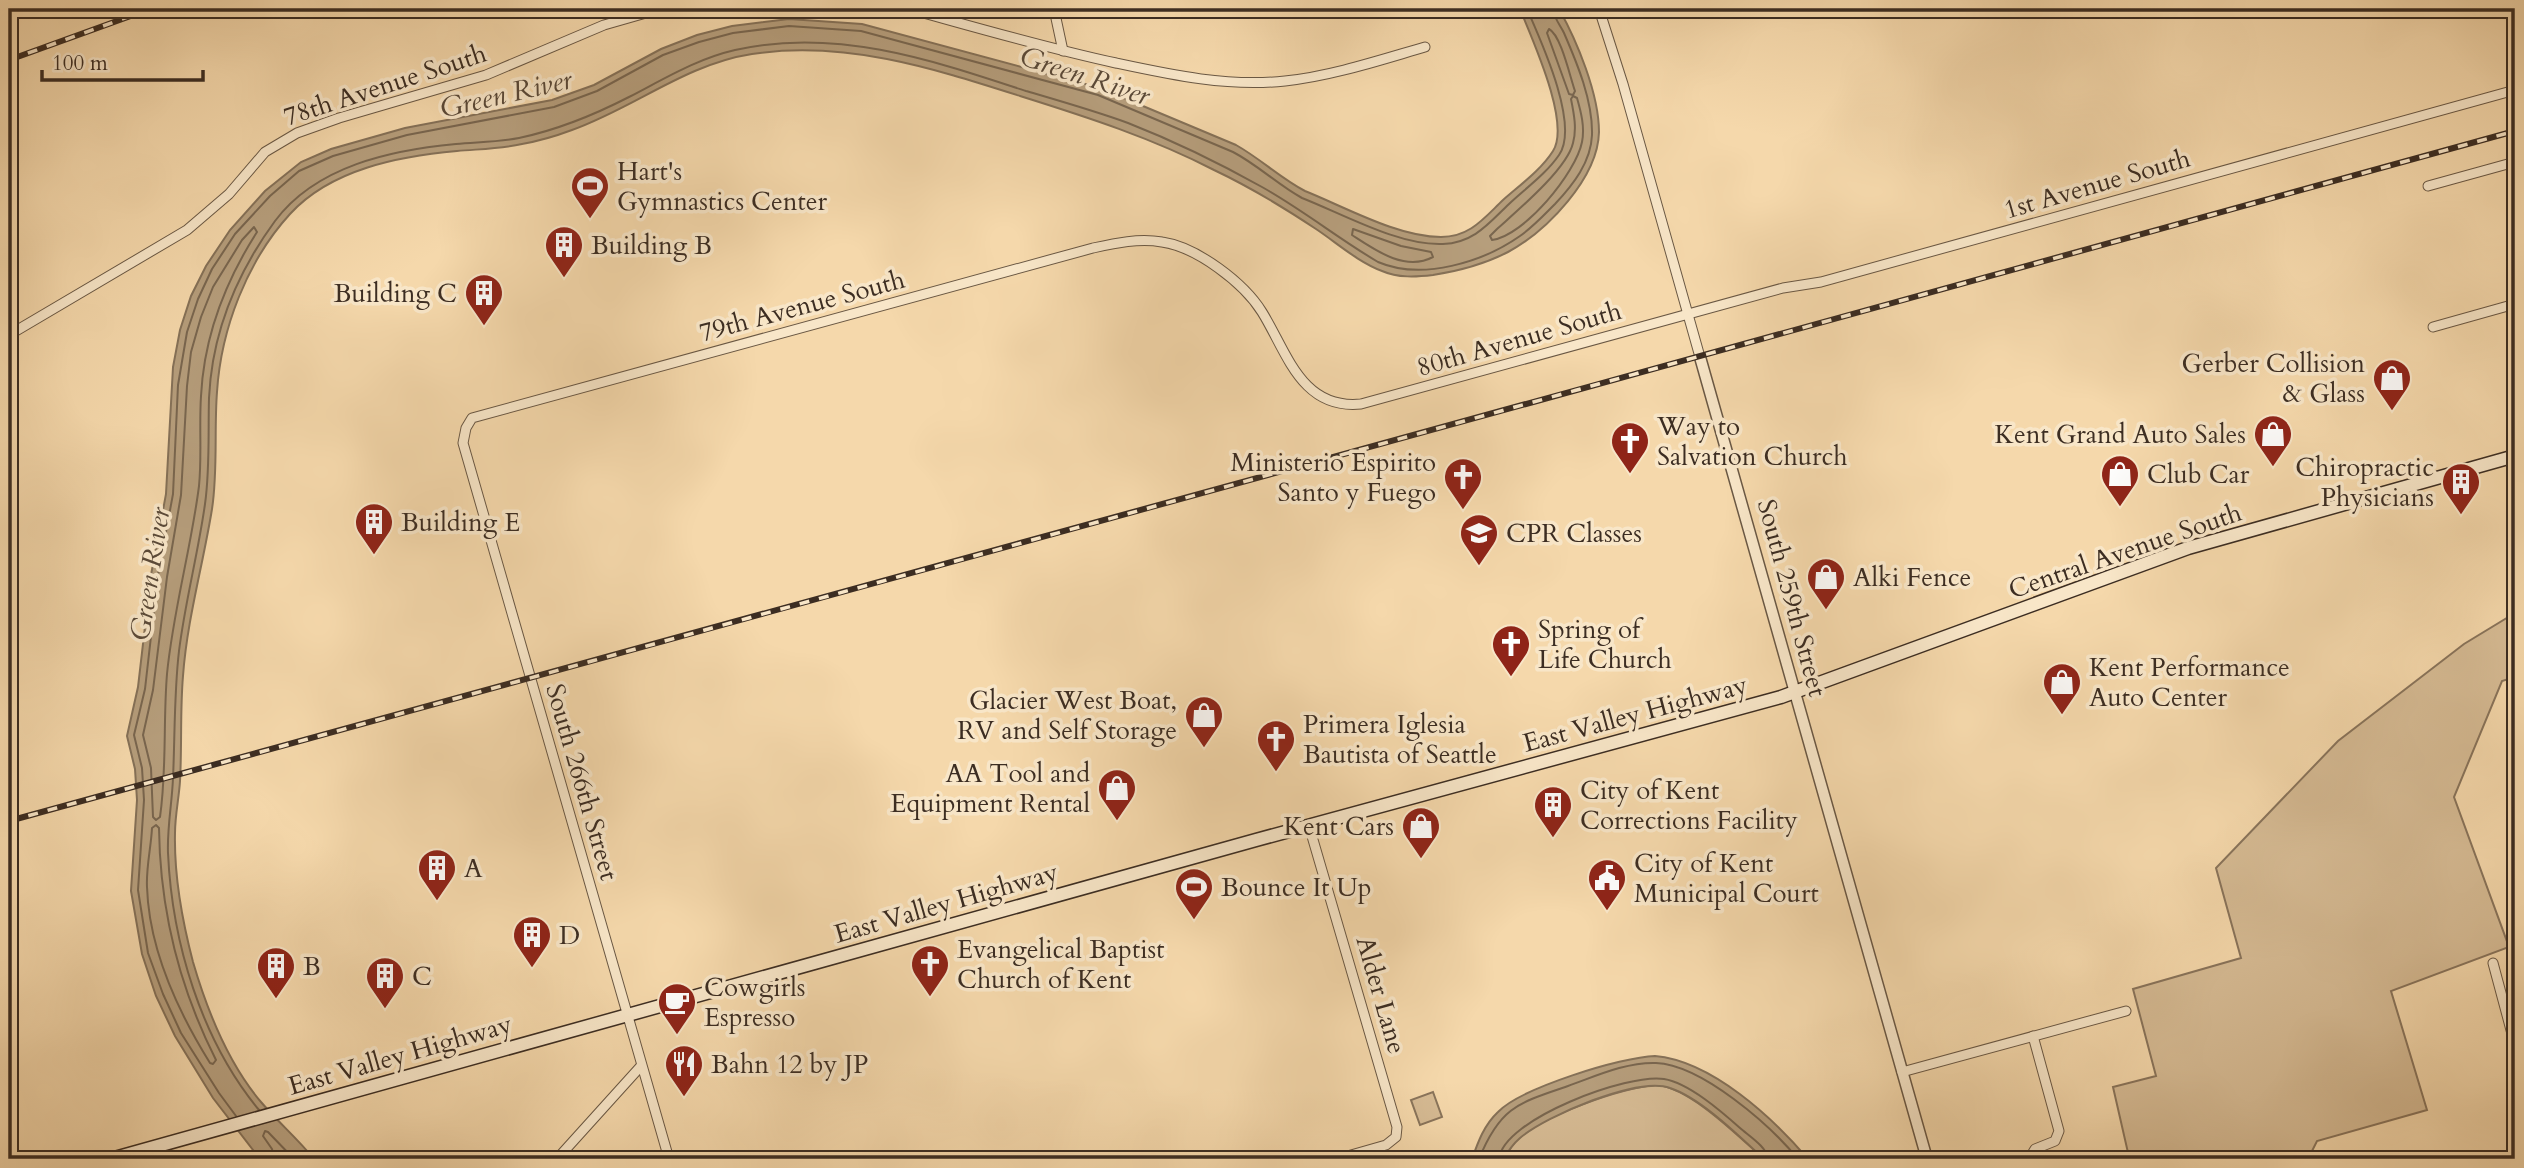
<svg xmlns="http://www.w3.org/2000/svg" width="2524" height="1168" font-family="Cardo,serif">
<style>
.green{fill:#d6bb94;stroke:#89745b;stroke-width:2}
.water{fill:#b69e7c;stroke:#857158;stroke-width:2}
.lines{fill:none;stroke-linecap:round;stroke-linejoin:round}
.shore{stroke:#79664f;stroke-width:2}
.minor-casing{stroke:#6a5844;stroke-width:11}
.tertiary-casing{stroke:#6a5844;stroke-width:13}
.secondary-casing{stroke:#3c2d22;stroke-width:15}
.minor{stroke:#f8e6c8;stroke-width:9}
.tertiary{stroke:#f8e6c8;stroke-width:10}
.secondary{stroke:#f8e6c8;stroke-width:12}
.rail-casing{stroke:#3c2d22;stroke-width:6}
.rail{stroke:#f8e6c8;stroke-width:3.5;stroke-dasharray:10;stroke-linecap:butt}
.labels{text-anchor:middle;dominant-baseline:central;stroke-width:7;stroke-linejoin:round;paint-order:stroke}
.street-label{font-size:26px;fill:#3c2d22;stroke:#f8e6c8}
.poi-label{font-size:26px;fill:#3c2d22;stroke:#f8e6c8;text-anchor:start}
.water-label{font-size:28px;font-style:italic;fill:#5a4938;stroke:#f8e6c8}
</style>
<rect width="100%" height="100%" fill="#f5d8ab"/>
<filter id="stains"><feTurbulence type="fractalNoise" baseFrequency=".00286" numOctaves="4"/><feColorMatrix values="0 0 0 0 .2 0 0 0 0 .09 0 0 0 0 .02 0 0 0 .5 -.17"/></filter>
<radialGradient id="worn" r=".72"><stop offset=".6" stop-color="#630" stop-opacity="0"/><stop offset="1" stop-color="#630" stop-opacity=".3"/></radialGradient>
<g class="green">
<polygon points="2515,613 2515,677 2502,681 2454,797 2509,947 2391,991 2427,1110 2317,1141 2308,1159 2123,1159 2129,1157 2113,1087 2156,1076 2133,989 2241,958 2216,868 2338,741 2464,644"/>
<path d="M1657 1085C1691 1088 1739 1137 1764 1159H1504C1508 1153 1511 1146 1516 1141 1543 1115 1620 1088 1657 1085Z"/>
<polygon points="1433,1092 1442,1117 1420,1125 1411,1100"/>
</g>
<g class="water">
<path d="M1520 9H1559C1577 41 1599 94 1599 132 1598 178 1547 231 1508 252 1485 264 1459 271 1433 275 1416 277 1398 278 1382 271 1358 262 1337 243 1316 229 1283 207 1250 187 1214 170 1152 138 1087 117 1020 96 932 68 845 40 752 54 686 64 634 108 572 130 556 136 539 141 522 144 501 149 479 149 457 151 400 156 331 169 290 214 247 261 221 329 217 392 214 431 218 470 212 509 203 565 187 620 183 676 180 711 182 746 180 781 179 798 175 815 175 833 174 876 182 920 193 962 207 1010 228 1063 261 1102 278 1122 298 1139 314 1159H260L213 1098 175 1036 156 996 142 954 131 891 137 800 135 769 127 736 138 687 151 575 166 494 173 367 180 330 191 296 206 266 230 230 265 191 301 162 331 149 405 128 552 100 594 85 661 49 697 35 732 26 789 19 862 24 1100 88 1236 145C1261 159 1280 178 1305 191 1345 207 1398 237 1441 237 1470 237 1484 218 1503 200 1520 185 1541 170 1553 151 1571 123 1532 39 1520 9Z"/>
<path d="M1655 1056C1712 1061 1773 1118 1808 1159H1764C1740 1137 1701 1098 1670 1088 1638 1076 1546 1116 1520 1138 1513 1144 1508 1151 1504 1159H1472C1478 1142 1484 1125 1498 1112 1521 1088 1621 1057 1655 1056Z"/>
</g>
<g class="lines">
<g class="shore">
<path d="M1549 29C1561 35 1570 77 1575 91L1573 95 1569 94 1547 33Z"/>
<path d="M1573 96 1577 98C1581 112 1585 127 1582 142 1576 173 1524 236 1492 240L1490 236 1497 229C1518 210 1567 169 1573 143 1577 129 1574 114 1571 99Z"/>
<path d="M254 227 257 232C225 282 204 336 201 396 199 426 202 456 199 486 191 549 173 611 167 674 163 722 167 769 160 817L156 820 153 817 151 768 143 735 153 690 167 577 181 495 187 386 191 352 201 317 213 287 242 240Z"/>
<path d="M1353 229 1401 246 1431 252 1433 257C1405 272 1375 250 1352 235Z"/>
<path d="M156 825 159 828C160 910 179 987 216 1060L213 1064 210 1063C177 1010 149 950 147 887 146 867 151 848 152 828Z"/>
<path d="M259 1110C201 1040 172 942 168 853 167 827 172 804 173 778 175 736 174 693 179 651 185 602 198 554 205 504 210 469 208 434 209 398 212 333 237 273 275 221 316 166 391 150 456 144 477 142 498 142 519 138 557 130 594 115 629 97 664 79 696 59 735 50 835 27 932 60 1026 91 1060 101 1095 111 1128 123 1174 141 1219 163 1262 187 1303 210 1339 239 1378 262 1422 281 1483 262 1520 236 1533 227 1544 215 1555 204 1573 185 1591 162 1592 135 1593 101 1577 63 1564 33 1560 25 1554 18 1553 9"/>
<path d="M236 1116 219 1093 181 1033 163 994 148 953 138 890 144 800 142 768 134 735 145 689 158 575 173 494 178 385 187 332 198 299 212 269 235 234 270 196 299 171 333 156 407 135 554 107 597 91 663 55 699 42 733 33 789 26 861 31 1098 95 1233 152C1258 165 1278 185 1302 198 1343 214 1399 246 1443 244 1474 243 1489 223 1509 204 1526 188 1546 174 1559 155 1580 125 1541 41 1527 9"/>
<polyline points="274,1159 272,1149 263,1136 265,1131 268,1132 294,1159"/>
<path d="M1479 1159C1500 1107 1518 1103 1568 1086 1596 1076 1626 1062 1656 1063 1702 1065 1770 1125 1798 1159"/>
<path d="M1499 1159C1503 1119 1629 1073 1664 1079 1689 1083 1722 1112 1740 1128 1749 1136 1767 1147 1768 1159"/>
</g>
<defs>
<g id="minor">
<path d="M909 9C978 28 1046 48 1116 63 1172 75 1227 87 1285 81 1332 76 1380 60 1425 47"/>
<polyline points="1054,9 1063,51"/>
<polyline points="1599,9 1623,84 1700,357"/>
<polyline points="2428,186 2515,162"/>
<polyline points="2433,327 2515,304"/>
<polyline points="9,335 187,230 229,194 265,152 297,133 339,118 486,75 604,25 660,9"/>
<polyline points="1309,826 1397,1127 1396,1137 1386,1145 1337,1159"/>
<polyline points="2493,963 2515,1045"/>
<polyline points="1902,1072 2126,1011"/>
<polyline points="557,1159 641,1066"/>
<path d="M669 1159 463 443 466 428 472 418 1093 248C1116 243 1139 238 1162 242 1197 247 1244 283 1262 312 1287 352 1301 410 1361 404L1783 288 1821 282 2515 90"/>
<polyline points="2029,1159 2035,1149 2055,1141 2059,1131 2033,1036"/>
</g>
<polyline id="tertiary" points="1700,357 1927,1159"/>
<polyline id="secondary" points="111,1159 1256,840 1781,697 2188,548 2515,456"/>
</defs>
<use href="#minor" class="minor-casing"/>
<use href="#tertiary" class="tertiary-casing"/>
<use href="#secondary" class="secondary-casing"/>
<use href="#minor" class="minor"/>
<use href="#tertiary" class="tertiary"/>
<use href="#secondary" class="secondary"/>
<defs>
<g id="rail">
<polyline points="9,60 150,9"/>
<path d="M9 821C844 592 1680 362 2515 131"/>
</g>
</defs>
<use href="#rail" class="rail-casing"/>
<use href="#rail" class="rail"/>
</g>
<defs>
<symbol id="stadium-pin" viewBox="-11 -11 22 30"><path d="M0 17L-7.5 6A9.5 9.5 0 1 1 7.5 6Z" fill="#8f2418" stroke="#f8e6c8"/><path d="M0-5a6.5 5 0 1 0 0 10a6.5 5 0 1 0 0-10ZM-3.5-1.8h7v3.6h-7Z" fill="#fff"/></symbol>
<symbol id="building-pin" viewBox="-11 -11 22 30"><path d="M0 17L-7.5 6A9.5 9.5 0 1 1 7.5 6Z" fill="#8f2418" stroke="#f8e6c8"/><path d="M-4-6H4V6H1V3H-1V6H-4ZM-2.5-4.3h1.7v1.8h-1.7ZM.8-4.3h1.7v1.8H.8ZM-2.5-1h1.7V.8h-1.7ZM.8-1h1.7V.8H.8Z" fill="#fff"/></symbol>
<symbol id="shop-pin" viewBox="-11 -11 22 30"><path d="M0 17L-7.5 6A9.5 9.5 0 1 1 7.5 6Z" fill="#8f2418" stroke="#f8e6c8"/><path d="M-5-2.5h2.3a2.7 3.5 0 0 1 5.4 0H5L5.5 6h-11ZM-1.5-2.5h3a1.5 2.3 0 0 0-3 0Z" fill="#fff"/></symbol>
<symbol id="church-pin" viewBox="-11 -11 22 30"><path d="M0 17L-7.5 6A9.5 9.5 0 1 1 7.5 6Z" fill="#8f2418" stroke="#f8e6c8"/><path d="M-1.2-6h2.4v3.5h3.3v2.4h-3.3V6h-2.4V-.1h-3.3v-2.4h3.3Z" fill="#fff"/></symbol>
<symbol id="school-pin" viewBox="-11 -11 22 30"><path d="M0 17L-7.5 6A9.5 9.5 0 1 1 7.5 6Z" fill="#8f2418" stroke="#f8e6c8"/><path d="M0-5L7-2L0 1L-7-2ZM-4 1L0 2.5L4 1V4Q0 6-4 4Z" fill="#fff"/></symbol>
<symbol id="civic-pin" viewBox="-11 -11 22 30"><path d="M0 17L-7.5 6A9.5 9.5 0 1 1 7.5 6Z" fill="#8f2418" stroke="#f8e6c8"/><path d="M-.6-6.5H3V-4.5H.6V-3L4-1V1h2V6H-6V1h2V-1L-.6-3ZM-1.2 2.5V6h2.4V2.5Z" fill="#fff"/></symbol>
<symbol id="cafe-pin" viewBox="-11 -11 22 30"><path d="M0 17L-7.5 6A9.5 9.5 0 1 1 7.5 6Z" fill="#8f2418" stroke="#f8e6c8"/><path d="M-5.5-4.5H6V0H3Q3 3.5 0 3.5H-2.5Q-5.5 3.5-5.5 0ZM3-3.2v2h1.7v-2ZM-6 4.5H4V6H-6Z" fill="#fff"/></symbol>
<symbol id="restaurant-pin" viewBox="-11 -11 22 30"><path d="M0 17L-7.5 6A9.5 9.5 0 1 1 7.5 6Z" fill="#8f2418" stroke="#f8e6c8"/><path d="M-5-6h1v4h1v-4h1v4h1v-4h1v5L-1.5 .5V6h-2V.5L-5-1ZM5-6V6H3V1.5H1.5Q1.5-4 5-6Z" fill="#fff"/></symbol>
</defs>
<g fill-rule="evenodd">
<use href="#stadium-pin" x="568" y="164" width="44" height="60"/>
<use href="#building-pin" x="542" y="223" width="44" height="60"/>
<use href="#building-pin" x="462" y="271" width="44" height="60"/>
<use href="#shop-pin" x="2370" y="356" width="44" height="60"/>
<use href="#shop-pin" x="2251" y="412" width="44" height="60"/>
<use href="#church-pin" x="1608" y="419" width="44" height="60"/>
<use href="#shop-pin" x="2098" y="452" width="44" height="60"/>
<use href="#church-pin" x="1441" y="455" width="44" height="60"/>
<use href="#building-pin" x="2439" y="460" width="44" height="60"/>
<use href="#building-pin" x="352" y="500" width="44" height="60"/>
<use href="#school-pin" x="1457" y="511" width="44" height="60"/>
<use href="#shop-pin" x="1804" y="555" width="44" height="60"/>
<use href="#church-pin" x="1489" y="622" width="44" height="60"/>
<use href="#shop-pin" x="2040" y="660" width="44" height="60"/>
<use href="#shop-pin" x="1182" y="693" width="44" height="60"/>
<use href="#church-pin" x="1254" y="717" width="44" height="60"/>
<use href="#shop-pin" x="1095" y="766" width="44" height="60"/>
<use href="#building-pin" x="1531" y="783" width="44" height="60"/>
<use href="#shop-pin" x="1399" y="804" width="44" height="60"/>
<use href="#building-pin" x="415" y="846" width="44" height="60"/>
<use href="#civic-pin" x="1585" y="856" width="44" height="60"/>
<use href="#stadium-pin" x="1172" y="865" width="44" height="60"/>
<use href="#building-pin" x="510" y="913" width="44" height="60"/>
<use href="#church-pin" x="908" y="942" width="44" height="60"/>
<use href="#building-pin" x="254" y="944" width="44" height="60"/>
<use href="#building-pin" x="363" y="954" width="44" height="60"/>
<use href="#cafe-pin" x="655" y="980" width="44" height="60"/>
<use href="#restaurant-pin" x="662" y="1042" width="44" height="60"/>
</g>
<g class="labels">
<g class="street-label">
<text transform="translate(385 85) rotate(-18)">78th Avenue South</text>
<text transform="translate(2097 184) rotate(-16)">1st Avenue South</text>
<text transform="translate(802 306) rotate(-15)">79th Avenue South</text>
<text transform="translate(1519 339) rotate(-16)">80th Avenue South</text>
<text transform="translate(2125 551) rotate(-19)">Central Avenue South</text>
<text transform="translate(1792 598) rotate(75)">South 259th Street</text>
<text transform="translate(1635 714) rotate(-15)">East Valley Highway</text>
<text transform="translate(582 782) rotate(74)">South 266th Street</text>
<text transform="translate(946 903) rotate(-16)">East Valley Highway</text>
<text transform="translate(1381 995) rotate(74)">Alder Lane</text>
<text transform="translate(400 1055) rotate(-16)">East Valley Highway</text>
</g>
<g class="poi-label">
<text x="617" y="171">Hart's<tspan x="617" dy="30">Gymnastics Center</tspan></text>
<text x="591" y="245">Building B</text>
<text x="457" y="293" text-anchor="end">Building C</text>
<text x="2365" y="363" text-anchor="end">Gerber Collision<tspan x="2365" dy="30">&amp; Glass</tspan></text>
<text x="1657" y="426">Way to<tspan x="1657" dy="30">Salvation Church</tspan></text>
<text x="2246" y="434" text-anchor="end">Kent Grand Auto Sales</text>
<text x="1436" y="462" text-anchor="end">Ministerio Espirito<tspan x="1436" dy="30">Santo y Fuego</tspan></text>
<text x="2434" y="467" text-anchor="end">Chiropractic<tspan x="2434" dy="30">Physicians</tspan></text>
<text x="2147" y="474">Club Car</text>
<text x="401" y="522">Building E</text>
<text x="1506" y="533">CPR Classes</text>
<text x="1853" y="577">Alki Fence</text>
<text x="1538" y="629">Spring of<tspan x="1538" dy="30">Life Church</tspan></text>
<text x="2089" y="667">Kent Performance<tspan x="2089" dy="30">Auto Center</tspan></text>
<text x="1177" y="700" text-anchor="end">Glacier West Boat,<tspan x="1177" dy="30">RV and Self Storage</tspan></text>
<text x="1303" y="724">Primera Iglesia<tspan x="1303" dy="30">Bautista of Seattle</tspan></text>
<text x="1090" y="773" text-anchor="end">AA Tool and<tspan x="1090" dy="30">Equipment Rental</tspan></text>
<text x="1580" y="790">City of Kent<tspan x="1580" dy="30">Corrections Facility</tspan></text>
<text x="1394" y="826" text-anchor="end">Kent Cars</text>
<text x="1634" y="863">City of Kent<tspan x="1634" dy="30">Municipal Court</tspan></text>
<text x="464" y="868">A</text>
<text x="1221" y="887">Bounce It Up</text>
<text x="559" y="935">D</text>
<text x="957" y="949">Evangelical Baptist<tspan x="957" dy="30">Church of Kent</tspan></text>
<text x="303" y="966">B</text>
<text x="412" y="976">C</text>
<text x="704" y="987">Cowgirls<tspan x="704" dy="30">Espresso</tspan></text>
<text x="711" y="1064">Bahn 12 by JP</text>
</g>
<g class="water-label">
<text transform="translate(1085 76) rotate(18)">Green River</text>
<text transform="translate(506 94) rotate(-13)">Green River</text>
<text transform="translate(150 574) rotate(-81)">Green River</text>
</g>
</g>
<rect width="2524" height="1168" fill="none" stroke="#f5d8ab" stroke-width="35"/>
<rect x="10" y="10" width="2503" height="1147" fill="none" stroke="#3c2d22" stroke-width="3.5"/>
<rect x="18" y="18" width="2489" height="1133" fill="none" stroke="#3c2d22" stroke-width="2"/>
<path d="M42 70v10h161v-10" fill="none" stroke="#3c2d22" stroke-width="3.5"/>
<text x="52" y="70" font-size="21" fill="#3c2d22" stroke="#f8e6c8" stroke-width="5" paint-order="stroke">100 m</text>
<rect width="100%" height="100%" filter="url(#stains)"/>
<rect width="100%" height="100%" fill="url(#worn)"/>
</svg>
